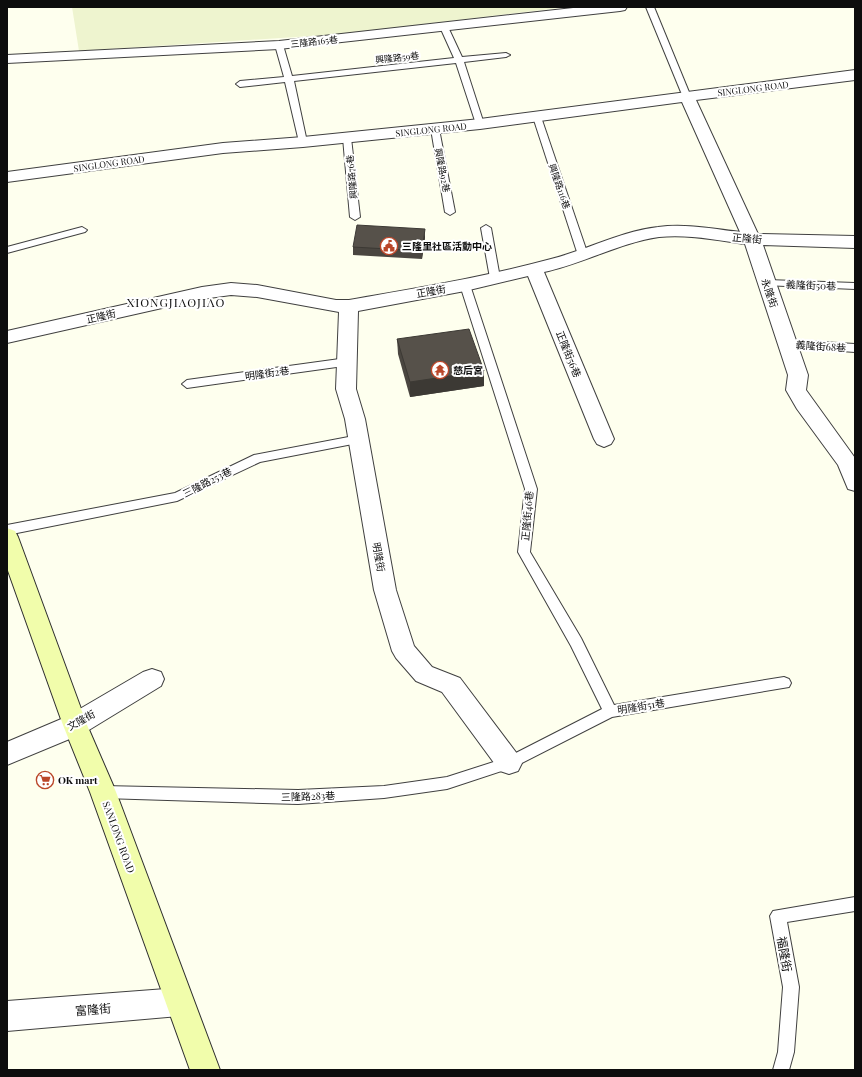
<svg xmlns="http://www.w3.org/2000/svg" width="862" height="1077" font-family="'Playfair Display','Noto Sans TC',serif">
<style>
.farmland{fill:#eef4cf}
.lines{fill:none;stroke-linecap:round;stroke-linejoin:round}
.lane-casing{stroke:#404040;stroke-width:2}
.street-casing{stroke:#404040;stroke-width:2}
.secondary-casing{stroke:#2f2f2f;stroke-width:2}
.lane{fill:#fff;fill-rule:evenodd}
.street{fill:#fff;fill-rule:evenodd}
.secondary{fill:#f1fdab;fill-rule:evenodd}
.wall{fill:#4a4640}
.shaded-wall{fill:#3c3934}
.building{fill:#56514a;stroke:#3c3934}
.labels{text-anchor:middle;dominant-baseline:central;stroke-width:4;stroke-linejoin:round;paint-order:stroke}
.far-street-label{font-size:9px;fill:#0d0d0d;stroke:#fff}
.street-label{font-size:10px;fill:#0d0d0d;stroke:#fff}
.poi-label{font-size:10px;font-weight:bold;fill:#0d0d0d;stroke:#fff;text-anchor:start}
.quarter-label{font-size:12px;letter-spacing:1px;fill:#0d0d0d;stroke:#fff}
.near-street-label{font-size:12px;fill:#0d0d0d;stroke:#fff}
</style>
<rect width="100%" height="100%" fill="#feffee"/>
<polygon class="farmland" points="72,7 558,7 559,8 342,34 79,51"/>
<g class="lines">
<defs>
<g id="lane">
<polygon points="646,7 654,7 691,97 690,99 687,100 683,97"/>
<polygon points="441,25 448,27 462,57 506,53 510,55 506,57 464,62 484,124 483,126 477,126 476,124 456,63 294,81 307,142 303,145 299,142 285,82 240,87 236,84 240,81 284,77 275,45 279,43 283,45 292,76 454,58 440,27"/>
<polygon points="537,114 541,117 588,255 586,257 580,257 578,255 533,117"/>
<polygon points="435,126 439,129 455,212 450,215 445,212 431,129"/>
<polygon points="347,135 351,138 360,217 355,220 350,217 343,138"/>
<polygon points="486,225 491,228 500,278 495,281 490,278 481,228"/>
<polygon points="82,227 87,230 85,232 7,253 7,247"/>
<polygon points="767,280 855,283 855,289 763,285 762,283 763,281"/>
<polygon points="465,282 470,285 537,489 530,552 581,638 614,705 784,677 789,679 791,683 789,687 612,717 514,767 447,789 384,798 298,804 103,798 98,797 96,792 98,787 103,786 298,790 384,786 447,777 506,758 602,709 571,646 518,552 525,489 460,285"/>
<polygon points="788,340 855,344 855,352 784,347 783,344 784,341"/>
<polygon points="347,358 351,359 352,362 351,365 187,388 182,384 187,380"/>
<polygon points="359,435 365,439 363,442 260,462 177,501 7,535 7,525 175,493 254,455"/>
<polygon points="855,897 855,911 787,922 799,987 794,1052 789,1070 773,1070 778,1052 783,987 770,916 773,911"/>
</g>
<g id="street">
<polygon points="582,7 627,7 625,10 620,11 279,49 7,63 7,55 279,41"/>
<path d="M855 70V80L696 100 758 234 855 236V248L763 245 808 375 806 390 855 458V491L848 489 838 465 797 409 786 390 788 375 745 244C717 240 687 234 659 237 622 242 582 264 544 272L614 439 611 444 604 447 597 444 594 439 528 276 465 291 358 311 356 389 365 419 396 590 414 646 432 667 460 678 518 755 522 763 518 771 509 774 500 771 442 692 416 681 396 658 392 651 374 590 345 419 336 389 339 312 257 297 231 295 202 299 7 343V331L202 287 231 283 257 285 336 300H349C417 288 485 277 551 259 587 250 621 231 658 227 685 223 714 229 740 232L682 102 480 129 303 147 223 153 7 182V172L223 143 303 137 480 119Z"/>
<polygon points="152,669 161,672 164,679 161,686 84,733 7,765 7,742 66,717 143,672"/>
<polygon points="179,988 189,992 193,1002 189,1012 179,1016 7,1031 7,1001"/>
</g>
<polygon id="secondary" points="7,528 15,531 18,537 87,725 116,792 220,1070 190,1070 90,792 63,725 7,568"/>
</defs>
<use href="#lane" class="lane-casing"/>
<use href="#street" class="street-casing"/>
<use href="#secondary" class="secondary-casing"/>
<use href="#lane" class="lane"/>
<use href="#street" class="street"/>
<use href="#secondary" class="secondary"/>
</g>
<g class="wall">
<polygon points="425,237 422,259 353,255 353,247"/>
<polygon points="397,339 484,386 410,397 398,354"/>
</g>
<g class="shaded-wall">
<polygon points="425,229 425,237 422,259 422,251"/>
<polygon points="484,371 484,386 410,397 410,382"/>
</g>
<g class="building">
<polygon points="357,225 425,229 422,251 353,247"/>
<polygon points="469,329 484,371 410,382 397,339"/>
</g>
<defs>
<symbol id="civic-ring" viewBox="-11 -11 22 22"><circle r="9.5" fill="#fff" stroke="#ba4629" stroke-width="1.5"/><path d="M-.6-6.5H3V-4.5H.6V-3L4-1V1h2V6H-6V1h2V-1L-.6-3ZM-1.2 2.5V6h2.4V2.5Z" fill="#ba4629"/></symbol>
<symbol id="temple-ring" viewBox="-11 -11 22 22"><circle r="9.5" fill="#fff" stroke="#ba4629" stroke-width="1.5"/><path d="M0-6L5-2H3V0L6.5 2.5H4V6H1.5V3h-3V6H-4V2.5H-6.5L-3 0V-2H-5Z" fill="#ba4629"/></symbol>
<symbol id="supermarket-ring" viewBox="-11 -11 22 22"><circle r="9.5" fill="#fff" stroke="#ba4629" stroke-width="1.5"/><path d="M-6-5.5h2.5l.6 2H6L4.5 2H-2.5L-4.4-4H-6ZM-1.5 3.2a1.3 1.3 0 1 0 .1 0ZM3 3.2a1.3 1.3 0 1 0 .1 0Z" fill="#ba4629"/></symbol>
</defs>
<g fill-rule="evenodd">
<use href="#civic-ring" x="379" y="236" width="20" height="20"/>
<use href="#temple-ring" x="430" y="360" width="20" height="20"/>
<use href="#supermarket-ring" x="35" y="770" width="20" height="20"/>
</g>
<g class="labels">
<g class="far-street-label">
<text transform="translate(314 41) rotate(-6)">三隆路165巷</text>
<text transform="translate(397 57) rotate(-6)">興隆路59巷</text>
<text transform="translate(753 88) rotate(-7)">SINGLONG ROAD</text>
<text transform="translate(431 129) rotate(-6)">SINGLONG ROAD</text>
<text transform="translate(109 163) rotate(-8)">SINGLONG ROAD</text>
<text transform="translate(443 170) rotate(79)">興隆路92巷</text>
<text transform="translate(351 177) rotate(-95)">興隆路76巷</text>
<text transform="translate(560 186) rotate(71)">興隆路116巷</text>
</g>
<g class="street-label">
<text transform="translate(747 238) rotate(5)">正隆街</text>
<text transform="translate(811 285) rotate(2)">義隆街50巷</text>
<text transform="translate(431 291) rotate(-10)">正隆街</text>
<text transform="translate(770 293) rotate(71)">永隆街</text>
<text transform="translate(101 316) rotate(-13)">正隆街</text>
<text transform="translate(821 346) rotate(4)">義隆街68巷</text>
<text transform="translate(569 354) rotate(68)">正隆街56巷</text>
<text transform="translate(267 373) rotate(-8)">明隆街2巷</text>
<text transform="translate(207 482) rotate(-27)">三隆路253巷</text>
<text transform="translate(527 516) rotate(-85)">正隆街46巷</text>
<text transform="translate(379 557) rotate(80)">明隆街</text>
<text transform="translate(641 706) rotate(-9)">明隆街51巷</text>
<text transform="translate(81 720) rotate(-29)">文隆街</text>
<text transform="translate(308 796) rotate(-2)">三隆路283巷</text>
<text transform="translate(119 837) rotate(70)">SANLONG ROAD</text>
</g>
<g class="poi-label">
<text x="402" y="246">三隆里社區活動中心</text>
<text x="453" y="370">慈后宮</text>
<text x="58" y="780">OK mart</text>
</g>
<g class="quarter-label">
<text x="176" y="302">XIONGJIAOJIAO</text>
</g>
<g class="near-street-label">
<text transform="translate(785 954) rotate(80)">福隆街</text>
<text transform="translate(93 1009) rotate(-5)">富隆街</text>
</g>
</g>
<rect width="862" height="1077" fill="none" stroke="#0d0d0d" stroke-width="16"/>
</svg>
